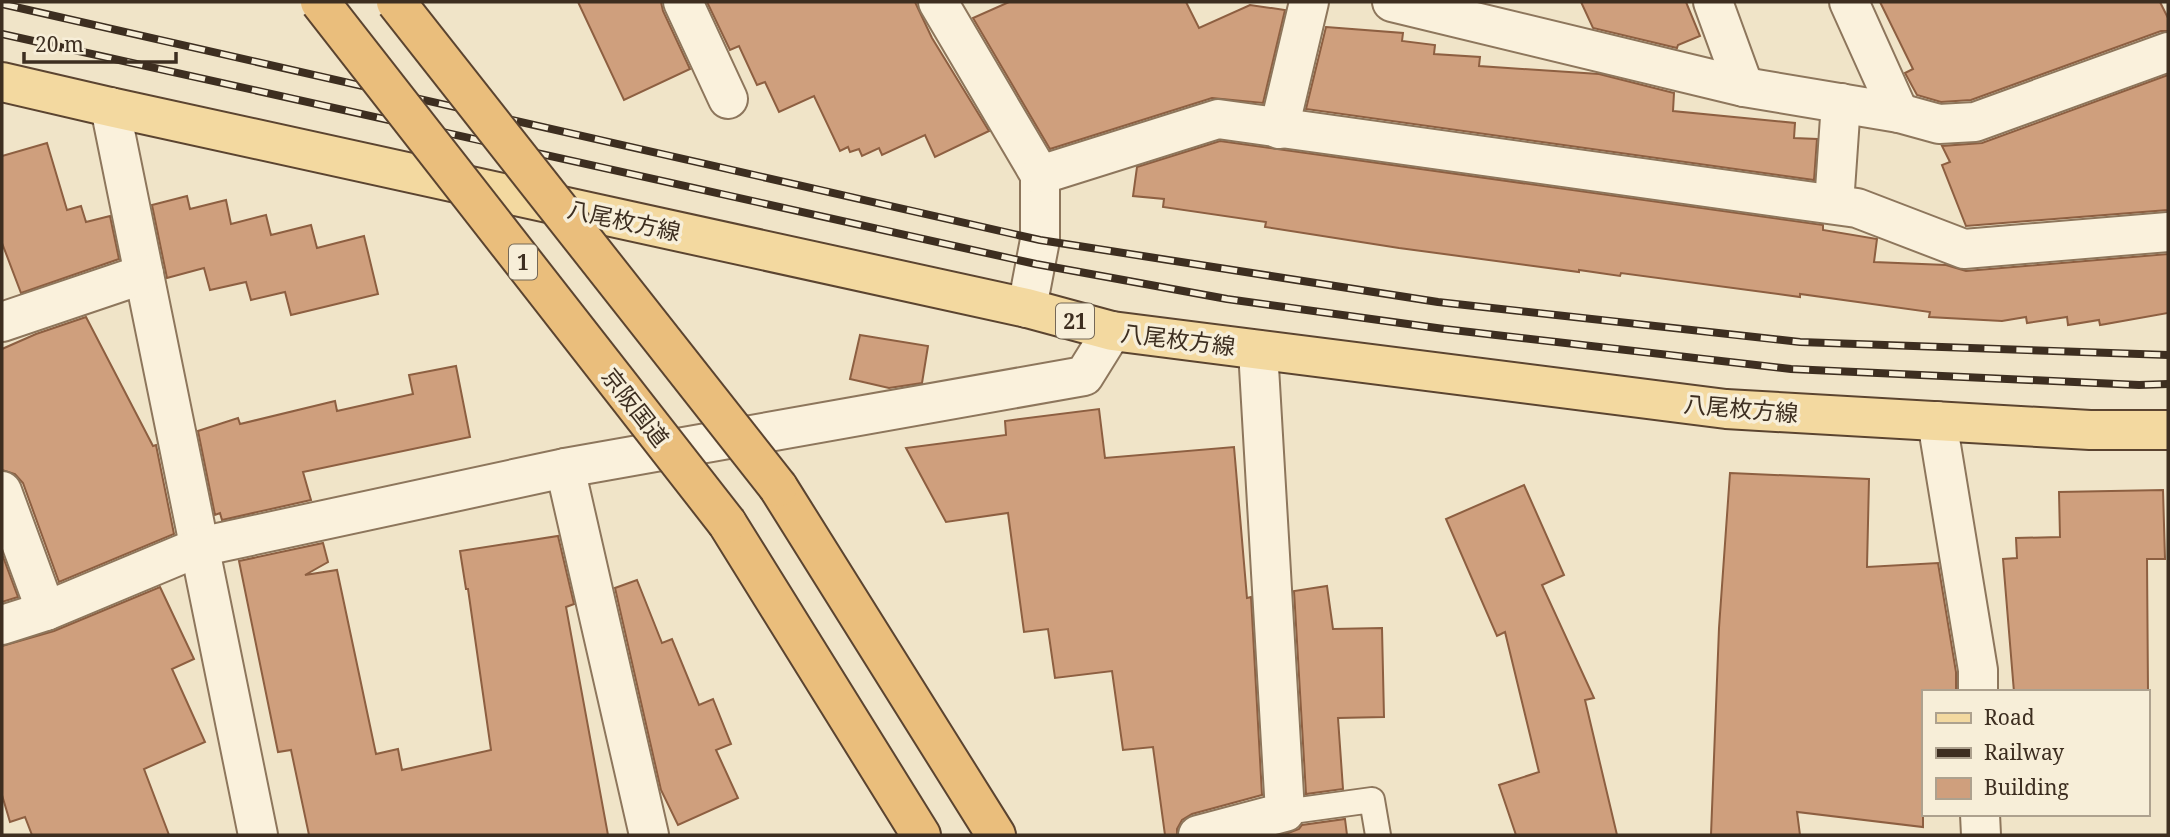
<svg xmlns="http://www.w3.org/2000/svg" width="2170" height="837" font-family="'Noto Serif','Noto Sans JP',serif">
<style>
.building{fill:#cf9f7d;stroke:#8d5f41;stroke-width:2}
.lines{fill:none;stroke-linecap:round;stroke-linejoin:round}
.service-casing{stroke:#8d765c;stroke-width:28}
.minor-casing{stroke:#8d765c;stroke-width:42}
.primary-casing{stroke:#5b4430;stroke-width:42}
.trunk-casing{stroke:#5b4430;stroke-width:42}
.service{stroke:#faf1dc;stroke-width:24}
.minor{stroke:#faf1dc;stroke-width:38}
.primary{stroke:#f3d9a0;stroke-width:38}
.trunk{stroke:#eabe7c;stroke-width:38}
.rail-casing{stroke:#3d2e20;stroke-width:8}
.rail{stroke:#f7eed8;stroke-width:5;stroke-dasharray:16;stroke-linecap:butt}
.trunk-bridge-casing{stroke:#5b4430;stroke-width:42;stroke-linecap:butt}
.trunk-bridge{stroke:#eabe7c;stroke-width:38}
.labels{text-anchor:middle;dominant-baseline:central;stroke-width:7;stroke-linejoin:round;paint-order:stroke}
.shield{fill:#f7eed8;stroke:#756857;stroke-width:2}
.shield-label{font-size:21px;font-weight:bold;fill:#3d2e20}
.street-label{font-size:23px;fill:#3d2e20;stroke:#f7eed8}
</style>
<rect width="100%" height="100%" fill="#f0e4c8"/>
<g class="building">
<polygon points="578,2 661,2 663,11 690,69 624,100"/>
<polygon points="707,2 915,2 932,38 989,131 935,157 925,135 882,155 879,148 862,156 859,149 850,152 848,147 840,151 814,96 779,112 765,82 757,85 739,46 730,50"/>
<polygon points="1009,2 1186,2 1199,28 1250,5 1285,10 1263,103 1212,98 1050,149 973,18"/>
<polygon points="1581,2 1686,2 1700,36 1678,45 1677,48 1593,28"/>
<polygon points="1880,2 2160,2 2168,18 2168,31 2161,31 1971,100 1941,102 1917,95 1905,73 1913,69"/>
<polygon points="1326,27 1403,33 1402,41 1435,45 1434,54 1480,57 1479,66 1599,74 1674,93 1673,111 1795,123 1794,138 1817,139 1814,180 1306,109"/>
<polygon points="2168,75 2168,210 1966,226 1942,165 1950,162 1942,146 1982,143"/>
<polygon points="1220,141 1823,225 1823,230 1877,239 1874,262 1946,265 1966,271 2168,254 2168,313 2100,325 2099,320 2068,325 2067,317 2027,323 2026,317 2002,321 1929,317 1930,312 1800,294 1800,297 1621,273 1620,276 1579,270 1579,272 1399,248 1265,227 1266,222 1163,207 1164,199 1133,196 1137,167"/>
<polygon points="47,143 67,210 81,206 86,222 110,216 119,259 21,293 2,243 2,156"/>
<polygon points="187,196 190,209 226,200 231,224 266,215 271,235 311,225 317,248 364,236 378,294 291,315 285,292 251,300 246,282 210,290 204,268 167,278 152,205"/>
<polygon points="86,317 153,446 156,445 174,534 59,582 23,483 15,474 2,470 2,349 36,334"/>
<polygon points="860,335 928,346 922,383 889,388 850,379"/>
<polygon points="456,366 470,437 303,472 311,500 222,520 220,513 215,515 198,431 238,418 240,424 335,401 337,411 413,394 409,375"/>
<polygon points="1099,409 1105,458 1234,447 1247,598 1251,597 1262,795 1192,814 1182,820 1177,829 1177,835 1165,835 1153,747 1123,750 1112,671 1055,678 1048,629 1024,632 1008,513 946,522 906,448 1006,435 1005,421"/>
<polygon points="1730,473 1869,479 1867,567 1938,563 1956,672 1956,692 1923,692 1923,827 1797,812 1800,835 1711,835 1719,628"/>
<polygon points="1524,485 1564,575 1542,585 1594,698 1585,700 1617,835 1516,835 1499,785 1539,772 1505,632 1497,636 1446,519"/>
<polygon points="2163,490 2165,559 2147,559 2148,692 2014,692 2003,559 2017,558 2016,538 2060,537 2059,492"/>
<polygon points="558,536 574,604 566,607 608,835 309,835 291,750 278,752 239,561 323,543 328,562 305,575 337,570 376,754 398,749 402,770 491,750 468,589 466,589 460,551"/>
<polygon points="2,554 18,597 2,602"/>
<polygon points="637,580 662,643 672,639 699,705 713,699 731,744 716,750 738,798 678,825 661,790 615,588"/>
<polygon points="1327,586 1333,629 1382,628 1384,717 1338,718 1343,789 1306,794 1294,591"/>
<polygon points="160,587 194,659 172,669 205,742 144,769 169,835 32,835 25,817 10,822 2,795 2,646 54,631"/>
<polygon points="1345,819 1347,835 1283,835 1299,829 1302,825"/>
</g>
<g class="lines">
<defs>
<polyline id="service" points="1285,812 1372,800 1378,835"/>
<g id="minor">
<polyline points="683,2 728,99"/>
<polyline points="938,2 1040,175 1040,240 1027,308"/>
<polyline points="1392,2 1744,87 1899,113 1939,124 1975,122 2168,52"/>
<polyline points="1713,2 1744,87"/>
<polyline points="1849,2 1899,113"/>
<polyline points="110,107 258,835"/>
<polyline points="1279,129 1309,2"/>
<polyline points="1040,175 1218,119 1857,208 1964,249 2168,232"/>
<polyline points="1834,204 1841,103"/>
<polyline points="2,322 144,274"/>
<polyline points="1937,421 1978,670 1978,692"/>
<polyline points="565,468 649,835"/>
<polyline points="2,491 46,611"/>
<polyline points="2,625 46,611 199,547 565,468 1084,376 1112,331"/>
<polyline points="1980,814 1981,835"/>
<polyline points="1198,835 1285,812 1258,350"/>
</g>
<polyline id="primary" points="2,82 110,107 1027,308 1112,331 1726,409 2090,430 2168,430"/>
<g id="trunk">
<polyline points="778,487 996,835"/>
<polyline points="727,523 921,835"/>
</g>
</defs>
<use href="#service" class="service-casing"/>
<use href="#minor" class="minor-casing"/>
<use href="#primary" class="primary-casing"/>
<use href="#trunk" class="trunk-casing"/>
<use href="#service" class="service"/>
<use href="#minor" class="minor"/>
<use href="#primary" class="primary"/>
<use href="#trunk" class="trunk"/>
<defs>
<g id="rail">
<polyline points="2,4 1040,240 1438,302 1800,342 2168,355"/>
<polyline points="2,34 1036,264 1227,299 1444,329 1791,369 2139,385 2168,384"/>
</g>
</defs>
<use href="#rail" class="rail-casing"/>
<use href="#rail" class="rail"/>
<defs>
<g id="trunk-bridge">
<polyline points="320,2 727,523"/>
<polyline points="396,2 778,487"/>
</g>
</defs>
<use href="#trunk-bridge" class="trunk-bridge-casing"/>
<use href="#trunk-bridge" class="trunk-bridge"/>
</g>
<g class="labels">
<g class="shield">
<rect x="509" y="244.5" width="28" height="35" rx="5"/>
<rect x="1056" y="303.5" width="38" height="35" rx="5"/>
</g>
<g class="shield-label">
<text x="523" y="262">1</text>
<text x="1075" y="321">21</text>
</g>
<g class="street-label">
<text transform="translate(624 220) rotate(12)">八尾枚方線</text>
<text transform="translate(1178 339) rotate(7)">八尾枚方線</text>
<text transform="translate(636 407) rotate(52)">京阪国道</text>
<text transform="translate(1741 408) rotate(5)">八尾枚方線</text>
</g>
</g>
<rect width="2170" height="837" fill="none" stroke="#3d2e20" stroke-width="7"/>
<rect x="1922" y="690" width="228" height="126" fill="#f7eed8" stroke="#ada18e" stroke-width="2"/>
<rect x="1936" y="713" width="35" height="10" fill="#f3d9a0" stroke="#ada18e" stroke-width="2"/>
<text x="1984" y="725" font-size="21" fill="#3d2e20">Road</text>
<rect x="1936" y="748" width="35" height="10" fill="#3d2e20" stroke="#ada18e" stroke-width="2"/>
<text x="1984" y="760" font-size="21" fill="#3d2e20">Railway</text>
<rect x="1936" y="778" width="35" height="21" fill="#cf9f7d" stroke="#ada18e" stroke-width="2"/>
<text x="1984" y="795" font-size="21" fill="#3d2e20">Building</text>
<path d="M24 52v10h152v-10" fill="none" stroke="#3d2e20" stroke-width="3.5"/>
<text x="35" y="52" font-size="21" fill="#3d2e20" stroke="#f7eed8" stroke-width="5" paint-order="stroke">20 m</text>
</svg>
